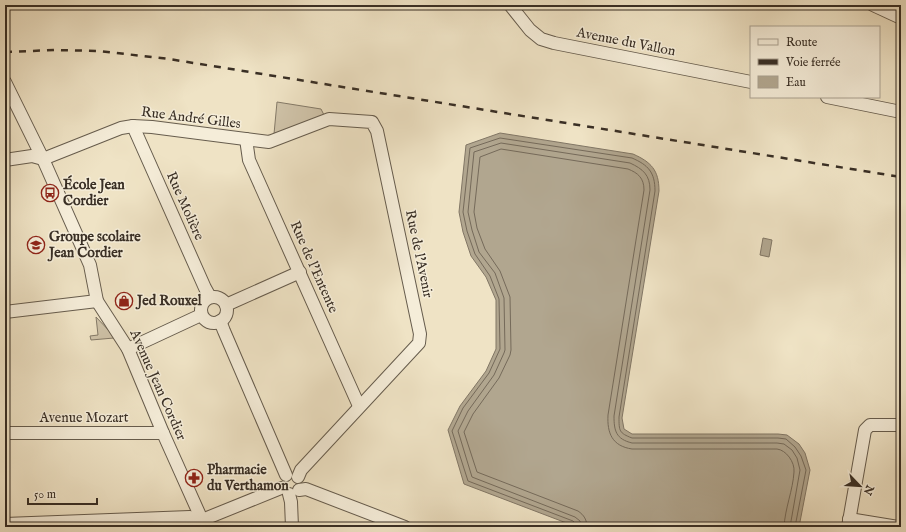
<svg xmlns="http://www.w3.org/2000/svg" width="906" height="532" font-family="'IM FELL English',serif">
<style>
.green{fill:#d0c4aa;stroke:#847a68}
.water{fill:#b1a68f;stroke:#817665}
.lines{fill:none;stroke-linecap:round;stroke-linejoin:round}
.shore{stroke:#756a5a;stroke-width:1}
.minor-casing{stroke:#665c4d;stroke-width:14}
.minor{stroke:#f5edd9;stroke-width:12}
.rail{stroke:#392f25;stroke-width:2.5;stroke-dasharray:7 7;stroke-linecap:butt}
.labels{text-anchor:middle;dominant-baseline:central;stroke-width:3;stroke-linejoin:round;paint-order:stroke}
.street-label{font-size:14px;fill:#392f25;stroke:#f5edd9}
.poi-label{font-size:14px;font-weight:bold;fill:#392f25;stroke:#f5edd9;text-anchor:start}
</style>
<rect width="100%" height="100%" fill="#efe3c5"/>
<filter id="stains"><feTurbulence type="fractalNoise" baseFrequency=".005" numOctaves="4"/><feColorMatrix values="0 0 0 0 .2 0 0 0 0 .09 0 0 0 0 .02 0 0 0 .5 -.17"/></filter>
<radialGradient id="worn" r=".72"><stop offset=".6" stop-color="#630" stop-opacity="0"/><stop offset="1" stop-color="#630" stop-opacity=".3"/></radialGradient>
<g class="green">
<polygon points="277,102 321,109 324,115 274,134"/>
<polygon points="96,317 114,336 114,338 91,340 90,336 98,335"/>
</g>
<g class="water">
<path d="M500 133 633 154C651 162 659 170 659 191L622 418 624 429 632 434H778L787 435 799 444 805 453 810 470 799 527H577L464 484 448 430 460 406 486 371 496 349V300L486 277 471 256 463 232 459 212 466 145Z"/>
<polygon points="763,238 772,240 769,257 760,255"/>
</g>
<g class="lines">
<g class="shore">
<path d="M576 527V524L573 521 468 481 452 431 463 408 489 373 500 349 499 299 490 276 475 254 467 231 463 212 470 148 500 138 632 158C648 165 655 172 655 191L619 417C619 431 619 433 632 438H778L786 439 795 447 801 456 806 470 795 527"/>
<path d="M581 527 580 521 575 517 472 477 458 431 468 411 494 375 504 353 505 350 504 298 495 273 479 252 472 230 468 212 474 152 501 143 630 163C643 169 650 175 650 190L614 416C614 431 616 439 632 443H777L784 444 792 450 797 458 800 470 790 527"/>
<path d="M587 527C587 520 584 515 578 511L477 472 464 432 473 414 499 378 510 355 511 350 510 297 500 271 485 249 477 228 474 212 480 157 501 149 628 169C638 173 644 178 644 190L608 415C607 433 612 446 632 449H777C786 450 795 462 794 472 793 490 785 508 784 527"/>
</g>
<defs>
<g id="minor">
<polyline points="510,5 530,30 541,39 554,43 751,82"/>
<polyline points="873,5 901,18"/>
<polyline points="5,82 43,159 90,265 97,301 128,349 163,433 202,520 204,527"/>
<polyline points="827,97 901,112"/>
<polyline points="133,126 205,288 210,297"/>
<polyline points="246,139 249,160 359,406"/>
<polyline points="5,160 32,156 43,159 121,128 133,126 152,127 269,142 329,119 372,122 377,131 420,334 419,343 301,470 298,477"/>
<circle cx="214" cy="310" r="13"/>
<polyline points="226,305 300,272"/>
<polyline points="5,312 97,301"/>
<polyline points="220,321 224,331 286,475"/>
<polyline points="128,349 201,315"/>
<polyline points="5,433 163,433"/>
<polyline points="299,490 306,489 405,527"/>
<polyline points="289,494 291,502 292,527"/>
<polyline points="849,519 898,527"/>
<polyline points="5,524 190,517 202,520 281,488"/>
<polyline points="848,527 865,430 870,425 901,425"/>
</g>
</defs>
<use href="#minor" class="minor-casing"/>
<use href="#minor" class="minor"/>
<polyline class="rail" points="5,52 55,50 99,51 169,59 901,177"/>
</g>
<defs>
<symbol id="bus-ring" viewBox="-11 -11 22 22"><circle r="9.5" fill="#f5edd9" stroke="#8f2418" stroke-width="1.5"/><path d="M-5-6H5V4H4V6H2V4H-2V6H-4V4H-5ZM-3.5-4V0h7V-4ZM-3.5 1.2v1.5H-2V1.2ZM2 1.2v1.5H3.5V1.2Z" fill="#8f2418"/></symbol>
<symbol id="school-ring" viewBox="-11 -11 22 22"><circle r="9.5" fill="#f5edd9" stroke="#8f2418" stroke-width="1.5"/><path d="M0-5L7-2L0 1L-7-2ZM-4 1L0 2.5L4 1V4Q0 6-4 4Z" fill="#8f2418"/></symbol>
<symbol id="shop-ring" viewBox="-11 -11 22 22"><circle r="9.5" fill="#f5edd9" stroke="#8f2418" stroke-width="1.5"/><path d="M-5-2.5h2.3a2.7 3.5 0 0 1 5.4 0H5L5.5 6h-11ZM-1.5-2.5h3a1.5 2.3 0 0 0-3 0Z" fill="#8f2418"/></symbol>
<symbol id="pharmacy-ring" viewBox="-11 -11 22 22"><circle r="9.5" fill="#f5edd9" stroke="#8f2418" stroke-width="1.5"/><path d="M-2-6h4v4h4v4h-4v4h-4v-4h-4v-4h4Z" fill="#8f2418"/></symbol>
</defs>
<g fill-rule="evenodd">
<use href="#bus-ring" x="40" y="183" width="20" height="20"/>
<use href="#school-ring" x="26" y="235" width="20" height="20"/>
<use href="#shop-ring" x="114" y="291" width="20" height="20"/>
<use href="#pharmacy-ring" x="184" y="468" width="20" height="20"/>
</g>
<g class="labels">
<g class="street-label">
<text transform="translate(626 42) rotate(11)">Avenue du Vallon</text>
<text transform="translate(191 118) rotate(7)">Rue André Gilles</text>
<text transform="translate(185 206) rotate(66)">Rue Molière</text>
<text transform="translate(419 254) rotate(78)">Rue de l'Avenir</text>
<text transform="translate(314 267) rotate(66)">Rue de l'Entente</text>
<text transform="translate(158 385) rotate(66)">Avenue Jean Cordier</text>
<text x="84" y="418">Avenue Mozart</text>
</g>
<g class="poi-label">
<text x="63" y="185">École Jean<tspan x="63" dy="16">Cordier</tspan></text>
<text x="49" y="237">Groupe scolaire<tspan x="49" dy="16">Jean Cordier</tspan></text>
<text x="137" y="301">Jed Rouxel</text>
<text x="207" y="470">Pharmacie<tspan x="207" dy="16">du Verthamon</tspan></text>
</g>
</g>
<rect width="906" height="532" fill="none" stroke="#efe3c5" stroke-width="20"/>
<rect x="6" y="6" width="894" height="520" fill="none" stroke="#392f25" stroke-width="2"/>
<rect x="10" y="10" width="886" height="512" fill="none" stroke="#392f25"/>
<rect x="750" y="26" width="130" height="72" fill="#f5edd9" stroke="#aaa191"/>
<rect x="758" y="39" width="20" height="6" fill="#f5edd9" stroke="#aaa191"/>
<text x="786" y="46" font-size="12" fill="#392f25">Route</text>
<rect x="758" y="59" width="20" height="6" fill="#392f25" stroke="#aaa191"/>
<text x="786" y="66" font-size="12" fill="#392f25">Voie ferrée</text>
<rect x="758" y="76" width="20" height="12" fill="#b1a68f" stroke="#aaa191"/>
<text x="786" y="86" font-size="12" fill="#392f25">Eau</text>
<g transform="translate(860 486) rotate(115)" stroke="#f5edd9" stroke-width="3" paint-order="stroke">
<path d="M0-3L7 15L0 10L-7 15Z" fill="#392f25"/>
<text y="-6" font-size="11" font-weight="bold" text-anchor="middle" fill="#392f25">N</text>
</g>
<path d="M28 498v6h69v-6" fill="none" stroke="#392f25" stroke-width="2"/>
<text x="34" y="498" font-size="12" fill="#392f25" stroke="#f5edd9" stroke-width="3" paint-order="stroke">50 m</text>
<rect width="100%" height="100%" filter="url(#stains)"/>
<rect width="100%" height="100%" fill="url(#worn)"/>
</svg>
